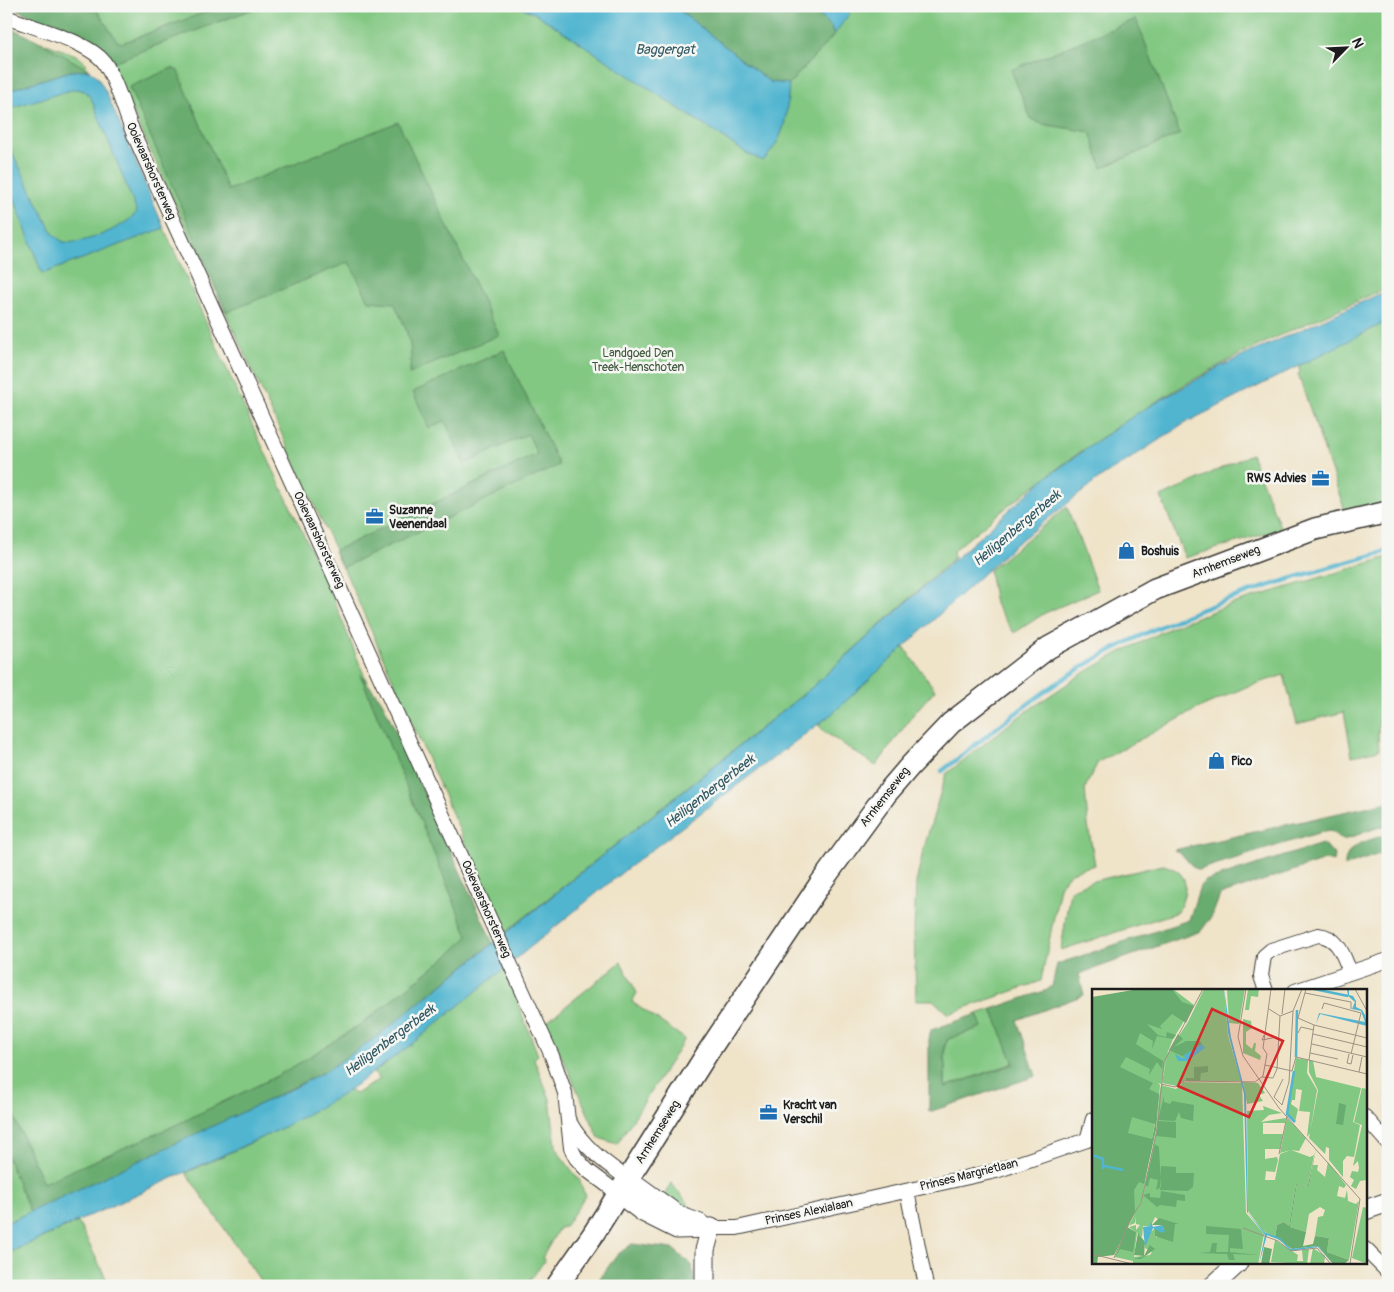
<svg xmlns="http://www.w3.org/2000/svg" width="1394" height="1292" font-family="Pangolin,sans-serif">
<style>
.green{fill:#82c782;stroke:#4f724f}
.forest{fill:#69ac70;stroke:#426446}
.water{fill:#51b5d0;stroke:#366876}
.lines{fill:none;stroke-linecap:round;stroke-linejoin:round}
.stream{stroke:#51b5d0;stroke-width:4.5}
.street-casing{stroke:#3c3a36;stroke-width:16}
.secondary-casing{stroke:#3c3a36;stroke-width:21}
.primary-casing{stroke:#3c3a36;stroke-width:24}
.street{stroke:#fff;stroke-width:14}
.secondary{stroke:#fff;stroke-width:19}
.primary{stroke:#fff;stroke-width:21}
.labels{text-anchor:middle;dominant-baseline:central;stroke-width:5;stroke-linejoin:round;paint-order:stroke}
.street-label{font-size:12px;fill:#1c1c1c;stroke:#f6f6f2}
.park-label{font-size:12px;fill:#405840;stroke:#f6f6f2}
.poi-label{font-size:12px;font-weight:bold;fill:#1c1c1c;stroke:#f6f6f2;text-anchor:start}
.water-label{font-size:14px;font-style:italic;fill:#315964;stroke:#f6f6f2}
.inset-river{fill:none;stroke:#51b5d0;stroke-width:2.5}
.inset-road{fill:none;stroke:#9b9383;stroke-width:1}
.view{fill:#d62828;fill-opacity:0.15;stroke:#d62828;stroke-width:2.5}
.inset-edge{fill:none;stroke:#1c1c1c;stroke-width:2.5}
</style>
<rect width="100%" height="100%" fill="#f6f6f2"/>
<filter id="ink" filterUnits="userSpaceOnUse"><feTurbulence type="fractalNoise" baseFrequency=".02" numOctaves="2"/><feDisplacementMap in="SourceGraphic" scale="10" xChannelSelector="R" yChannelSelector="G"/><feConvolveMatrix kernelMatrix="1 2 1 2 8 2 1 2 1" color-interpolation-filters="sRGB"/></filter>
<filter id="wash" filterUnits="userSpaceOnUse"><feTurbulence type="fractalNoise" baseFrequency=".0096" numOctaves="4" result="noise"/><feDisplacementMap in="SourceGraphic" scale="20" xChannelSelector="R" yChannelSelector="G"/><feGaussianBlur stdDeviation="1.12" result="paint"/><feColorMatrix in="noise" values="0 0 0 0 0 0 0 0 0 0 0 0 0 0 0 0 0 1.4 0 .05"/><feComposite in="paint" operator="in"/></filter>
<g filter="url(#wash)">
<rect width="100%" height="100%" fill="#efe3c8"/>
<g class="green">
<path d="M10 6H1388V287C1323 317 1255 344 1193 380 1107 429 1028 488 953 551L954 558 811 688 505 933 343 567 124 93 80 31Z"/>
<polygon points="6,29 76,55 85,62 151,232 164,228 242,403 331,593 470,938 369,1033 27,1205 30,1212 6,1223"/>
<polygon points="1388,321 1388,502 1352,511 1351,509 1345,511 1298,374 1300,372 1298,365"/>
<polygon points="1251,454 1281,529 1185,558 1161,497"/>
<polygon points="1067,507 1098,590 1045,613 1014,633 995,604 989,570"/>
<path d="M1388 557V699L1381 700 1378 733 1379 750 1352 756 1344 712 1297 724 1284 675 1246 687 1203 706 1098 762 1085 788 1088 825 1095 865C1079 869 1067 871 1060 887L1041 981 948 1014 933 1000H916L914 931 916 883 923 851 946 774 1017 718 1077 677 1115 655 1178 624 1232 604Z"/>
<polygon points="903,646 935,690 915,712 876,766 826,733 818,725 846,701"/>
<path d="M1163 865C1192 872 1187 891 1178 912L1061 950 1070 890 1089 882Z"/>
<polygon points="621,962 637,993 632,1002 685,1039 617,1144 599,1138 546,1022"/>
<polygon points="504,968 538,1055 534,1059 550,1099 556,1146 561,1156 580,1181 585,1196 565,1227 559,1228 542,1258 545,1260 526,1286 264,1286 186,1173 278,1130 350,1090 355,1094 380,1079 373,1073"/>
<polygon points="992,1009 1014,1063 945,1087 945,1045 948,1039 981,1027 977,1014"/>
<polygon points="671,1183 687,1202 693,1215 664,1195"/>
<polygon points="78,1222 110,1286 6,1286 6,1254"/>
</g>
<g class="forest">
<polygon points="12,6 94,6 117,41 122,43 222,6 261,6 113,62"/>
<polygon points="674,6 809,6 831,26 834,35 789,84 770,82"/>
<polygon points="1136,19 1180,134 1102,168 1090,132 1042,124 1031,119 1011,70"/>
<polygon points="6,26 35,39 89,70 71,71 6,91"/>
<path d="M172 68 178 71 228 190 398 122 499 335 409 374C415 347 406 327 394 303L369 301 349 262 227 312 129 87Z"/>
<polygon points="504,350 559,465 342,568 334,551 537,454 528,434 464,464 445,421 429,428 413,392"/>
<polygon points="360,674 382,701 493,943 379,1035 326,1071 206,1131 30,1212 6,1155 6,1099 43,1183 167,1129 277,1076 306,1059 364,1022 450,954 468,936"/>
<path d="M1388 802V824L1343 840 1330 831 1318 833 1198 870C1188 865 1185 854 1174 850Z"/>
<path d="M1388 834V851L1345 866C1344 844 1371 840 1388 834Z"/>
<polygon points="1322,844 1335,855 1334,862 1325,860 1220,895 1212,916 1201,931 1079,974 1084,995 1017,1020 1036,1076 929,1112 929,1039 931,1030 977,1014 982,1027 948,1039 945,1045 945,1087 1014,1064 992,1009 1047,990 1052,986 1057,964 1189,920 1200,886 1205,881"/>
<polygon points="632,1244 673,1249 692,1265 695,1286 594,1286 617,1255"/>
</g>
<g class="water">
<path d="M518 6H674L770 82 789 84C786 118 787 135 763 161L746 153 538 15Z"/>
<polygon points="809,6 851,6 849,14 834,35 831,26"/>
<path d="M89 70 97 76 106 92 164 228 42 274 6 176V140L52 232C56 236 59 240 64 242 81 246 128 226 137 212L91 98 85 91 75 89 6 109V91L71 71Z"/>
<polygon points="1388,290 1388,321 1187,422 1100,478 1013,546 833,713 625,870 408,1047 342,1095 278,1130 6,1254 6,1223 294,1088 326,1071 379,1035 811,688 1045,478 1136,414 1219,367"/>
</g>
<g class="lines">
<path class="stream" d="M942 771C982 740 1021 707 1063 679 1161 615 1277 581 1388 551"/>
</g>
</g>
<g filter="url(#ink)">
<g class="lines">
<defs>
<g id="street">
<path d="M6 17C31 27 93 42 106 65 119 87 125 114 135 137L552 1056 565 1093 571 1148 576 1158 587 1170 619 1194"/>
<path d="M1266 991 1261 976 1264 956 1271 950 1318 935C1339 937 1343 955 1350 972"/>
<polyline points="1295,991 1388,960"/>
<polyline points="1365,1117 1388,1143"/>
<path d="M569 1121C583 1147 604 1162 628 1179"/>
<polyline points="1087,1140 1093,1119"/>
<polyline points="907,1191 926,1286"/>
<polyline points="711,1228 737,1228 996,1171 1087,1140"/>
<polyline points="1365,1249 1388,1272"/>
</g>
<g id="secondary">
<polyline points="628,1179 679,1216 700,1224"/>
<polyline points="619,1194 643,1212 677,1229 711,1228"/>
<polyline points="1365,1210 1388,1202"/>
<polyline points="705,1286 705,1250 711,1228"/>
<polyline points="1213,1286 1238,1263"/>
</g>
<polyline id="primary" points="557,1286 592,1236 708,1052 820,884 886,794 910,766 951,723 1048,648 1155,589 1315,529 1388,512"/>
</defs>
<use href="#street" class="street-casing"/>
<use href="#secondary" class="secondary-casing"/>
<use href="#primary" class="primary-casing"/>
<use href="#street" class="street"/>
<use href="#secondary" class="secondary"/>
<use href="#primary" class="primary"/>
</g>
</g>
<defs>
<symbol id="office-bare" viewBox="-9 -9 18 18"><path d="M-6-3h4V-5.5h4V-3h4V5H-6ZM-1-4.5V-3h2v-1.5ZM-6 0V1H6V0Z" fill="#1f6fb2" stroke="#f6f6f2" stroke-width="2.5" paint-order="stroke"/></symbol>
<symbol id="shop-bare" viewBox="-9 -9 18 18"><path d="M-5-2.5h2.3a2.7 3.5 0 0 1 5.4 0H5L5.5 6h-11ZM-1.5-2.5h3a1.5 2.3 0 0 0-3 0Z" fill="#1f6fb2" stroke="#f6f6f2" stroke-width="2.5" paint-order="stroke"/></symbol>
</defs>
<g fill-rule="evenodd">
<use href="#office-bare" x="1308" y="466" width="25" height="25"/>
<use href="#office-bare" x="362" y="504" width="25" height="25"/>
<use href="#shop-bare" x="1114" y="538" width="25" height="25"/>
<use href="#shop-bare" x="1204" y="748" width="25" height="25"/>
<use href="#office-bare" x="756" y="1100" width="25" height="25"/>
</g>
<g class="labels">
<g class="street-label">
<text transform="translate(151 171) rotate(66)">Ooievaarshorsterweg</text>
<text transform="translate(319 540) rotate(65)">Ooievaarshorsterweg</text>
<text transform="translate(1226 562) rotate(-21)">Arnhemseweg</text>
<text transform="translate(885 797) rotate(-52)">Arnhemseweg</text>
<text transform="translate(486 909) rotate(66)">Ooievaarshorsterweg</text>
<text transform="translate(658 1132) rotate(-58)">Arnhemseweg</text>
<text transform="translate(969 1175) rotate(-14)">Prinses Margrietlaan</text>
<text transform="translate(809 1212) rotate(-12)">Prinses Alexialaan</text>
</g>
<g class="park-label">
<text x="638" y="353">Landgoed Den<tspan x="638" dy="14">Treek-Henschoten</tspan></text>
</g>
<g class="poi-label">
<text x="1306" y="478" text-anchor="end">RWS Advies</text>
<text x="389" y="510">Suzanne<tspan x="389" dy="14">Veenendaal</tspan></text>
<text x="1141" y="551">Boshuis</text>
<text x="1231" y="761">Pico</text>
<text x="783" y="1105">Kracht van<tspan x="783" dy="14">Verschil</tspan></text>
</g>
<g class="water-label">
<text x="665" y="49">Baggergat</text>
<text transform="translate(1017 528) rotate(-40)">Heiligenbergerbeek</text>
<text transform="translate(710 791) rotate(-38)">Heiligenbergerbeek</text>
<text transform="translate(390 1040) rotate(-37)">Heiligenbergerbeek</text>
</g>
</g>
<g transform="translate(1092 989)">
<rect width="275" height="275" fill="#efe3c8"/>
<path d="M49 0H81L102 16 81 50 75 65 96 33 112 0H132L136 46 149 92H92L85 97 70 94 75 66 69 95 66 94 68 96 64 143 50 211 22 266 0 264V9ZM135 0H153L147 35 137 34ZM156 0H167L166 8 159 7 157 21H153ZM151 30 159 32 160 39 154 43V55L160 60 162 54H164L163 62 169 67 168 71 151 64ZM204 69 216 71 215 84 225 101 218 144 215 148 218 123 207 122 210 101 204 100 203 111H200L199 115 206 120 203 133 195 125ZM217 71 221 72 224 88 269 99 261 133 268 136 262 168 255 167 251 172V188L237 171V159L234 158 233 165 217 149 226 101 217 83ZM91 93 150 94 154 224 172 245 166 275H41V272L23 268 33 243 45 244 37 238 44 236V241L48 236 44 235 43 228V234L36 237 50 212 69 96 84 100ZM63 228 73 235 64 249 63 239 55 247 53 259 60 263 58 266 42 268 45 244 50 248 51 237H59ZM151 93 166 94 173 104 167 106 171 112 155 115ZM270 99 275 100V191L268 192 264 200 259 197 262 191 258 188 260 182 266 183 267 179 266 172 261 177 270 136 262 133ZM171 117 190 124 177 126 169 133 194 129 193 134H171V145H191L188 160H173V170L185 168 186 171 183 183 174 182 173 191H183L188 165 199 161 218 168 222 166 216 196 204 195 197 237 192 233 185 236 183 248 171 242 156 222 155 122 172 121ZM195 129 214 149 207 162 199 161 188 164ZM236 173 254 196 252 199 247 197 245 207 253 209 255 201 256 212 264 215 267 212 257 271 235 263 237 249 223 247 226 228 231 227 233 221 228 218 217 225 214 243 198 238 205 195 217 197 221 176H226L225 181 233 188ZM271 218 275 219V275L260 269ZM183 251 206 266 205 272H211L210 261 217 260 215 275 179 273ZM221 259 233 267 232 275H218Z" fill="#82c782" fill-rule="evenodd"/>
<path d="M47 0H80L90 13 102 17 94 34 80 25 68 37 70 40 55 35 66 46 74 48 75 43 84 46 81 50 65 47 60 60 61 52 48 44 44 55 71 72 70 80 65 73 57 86 58 80 34 68 28 78 61 94 57 100 67 105 64 141 52 195 47 193 42 201 43 223 22 266 6 268 5 275H0V8ZM40 128 63 135 60 150 36 144ZM86 45 91 50 82 58 94 52H108L110 55 91 67 94 69 77 61ZM116 77V83L109 84 108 92H94V89H102V78ZM72 107V113L78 115 80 112 102 116 101 132 89 129 87 123 83 132 66 131ZM247 114 254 116 251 136 244 135ZM66 132 84 133V149L64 147ZM63 155 67 158 69 198 64 201 66 191 58 189 56 197H53ZM224 159 217 197 205 195 198 238 214 243 211 257 221 255 223 247 237 249 235 263 257 271 252 275H241L226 257 200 260 183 248 185 236 192 233 197 237 204 195 216 196ZM69 177 84 178V184H102L101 198 96 202 68 201ZM69 202 93 206V212L85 211 84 218 68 216 65 218 51 206 58 204V208L68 209ZM67 229 87 235H83L81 253 63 247V239L73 240 69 236H60ZM114 237 149 240 151 260 138 259V263L167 266 141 265 143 271H137L135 265 107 264 118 263 120 254H125L124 263H136L137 246 114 245ZM35 238 44 243 41 263 28 260 23 269ZM46 244 53 253 52 267 58 256 63 260 49 270H42L52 267 42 266ZM172 258 180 260 177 275H169Z" fill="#69ac70" fill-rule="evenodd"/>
<path d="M132 0 139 48 154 106 156 224 172 243 188 249 199 260 226 257 241 275 226 258 199 262 188 251 175 246 167 275 173 246 155 223 152 105 136 44ZM255 0H257V6L261 7 264 12V18L270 21 273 26 275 37 228 25 224 35 227 24 273 33 269 22 260 20 263 13 256 7ZM110 55 113 59 95 72H86L83 65 90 69H94L91 67ZM59 233 61 238 70 236 73 242 70 244 61 239 53 258 51 238 58 237Z" fill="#51b5d0"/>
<path class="inset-river" d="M222 0 256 7M204 68 205 21M202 82 195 125 203 133M0 166 11 170V180M12 177 31 181"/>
<path class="inset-road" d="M154 0 146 48 151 67 187 119 268 210 258 275M214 0 206 29 222 36 217 71M263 0 275 22M213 4 259 13V20M177 20 188 27 201 22M230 20 232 14 269 24 259 65M190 25 193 0M222 36 275 49M206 44 209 38 222 41M221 45 275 58M172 46 170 51 185 48M220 55 275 68M218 64 246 70M175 65 171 59 179 0M257 65 255 74 259 75 261 66M173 76 200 82 204 68 275 85M267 83 270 68M170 88 181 89 185 80 188 27M191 90 182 108 190 116 197 93 201 22 210 0M69 95 83 98 92 92 163 93 171 87 175 65M187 165 195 127M151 239 186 252 199 262 225 259 239 275M0 265 40 275M22 269 38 231 49 214 65 141 72 73 111 0"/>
<path class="view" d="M120 20 191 52 157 128 86 97Z"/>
<rect width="275" height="275" class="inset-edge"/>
</g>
<rect width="1394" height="1292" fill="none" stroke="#f6f6f2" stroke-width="25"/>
<g transform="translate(1346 48) rotate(66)" stroke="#f6f6f2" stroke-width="4" paint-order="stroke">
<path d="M0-4L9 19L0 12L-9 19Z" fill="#1c1c1c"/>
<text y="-8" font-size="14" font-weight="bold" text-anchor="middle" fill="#1c1c1c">N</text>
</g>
</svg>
